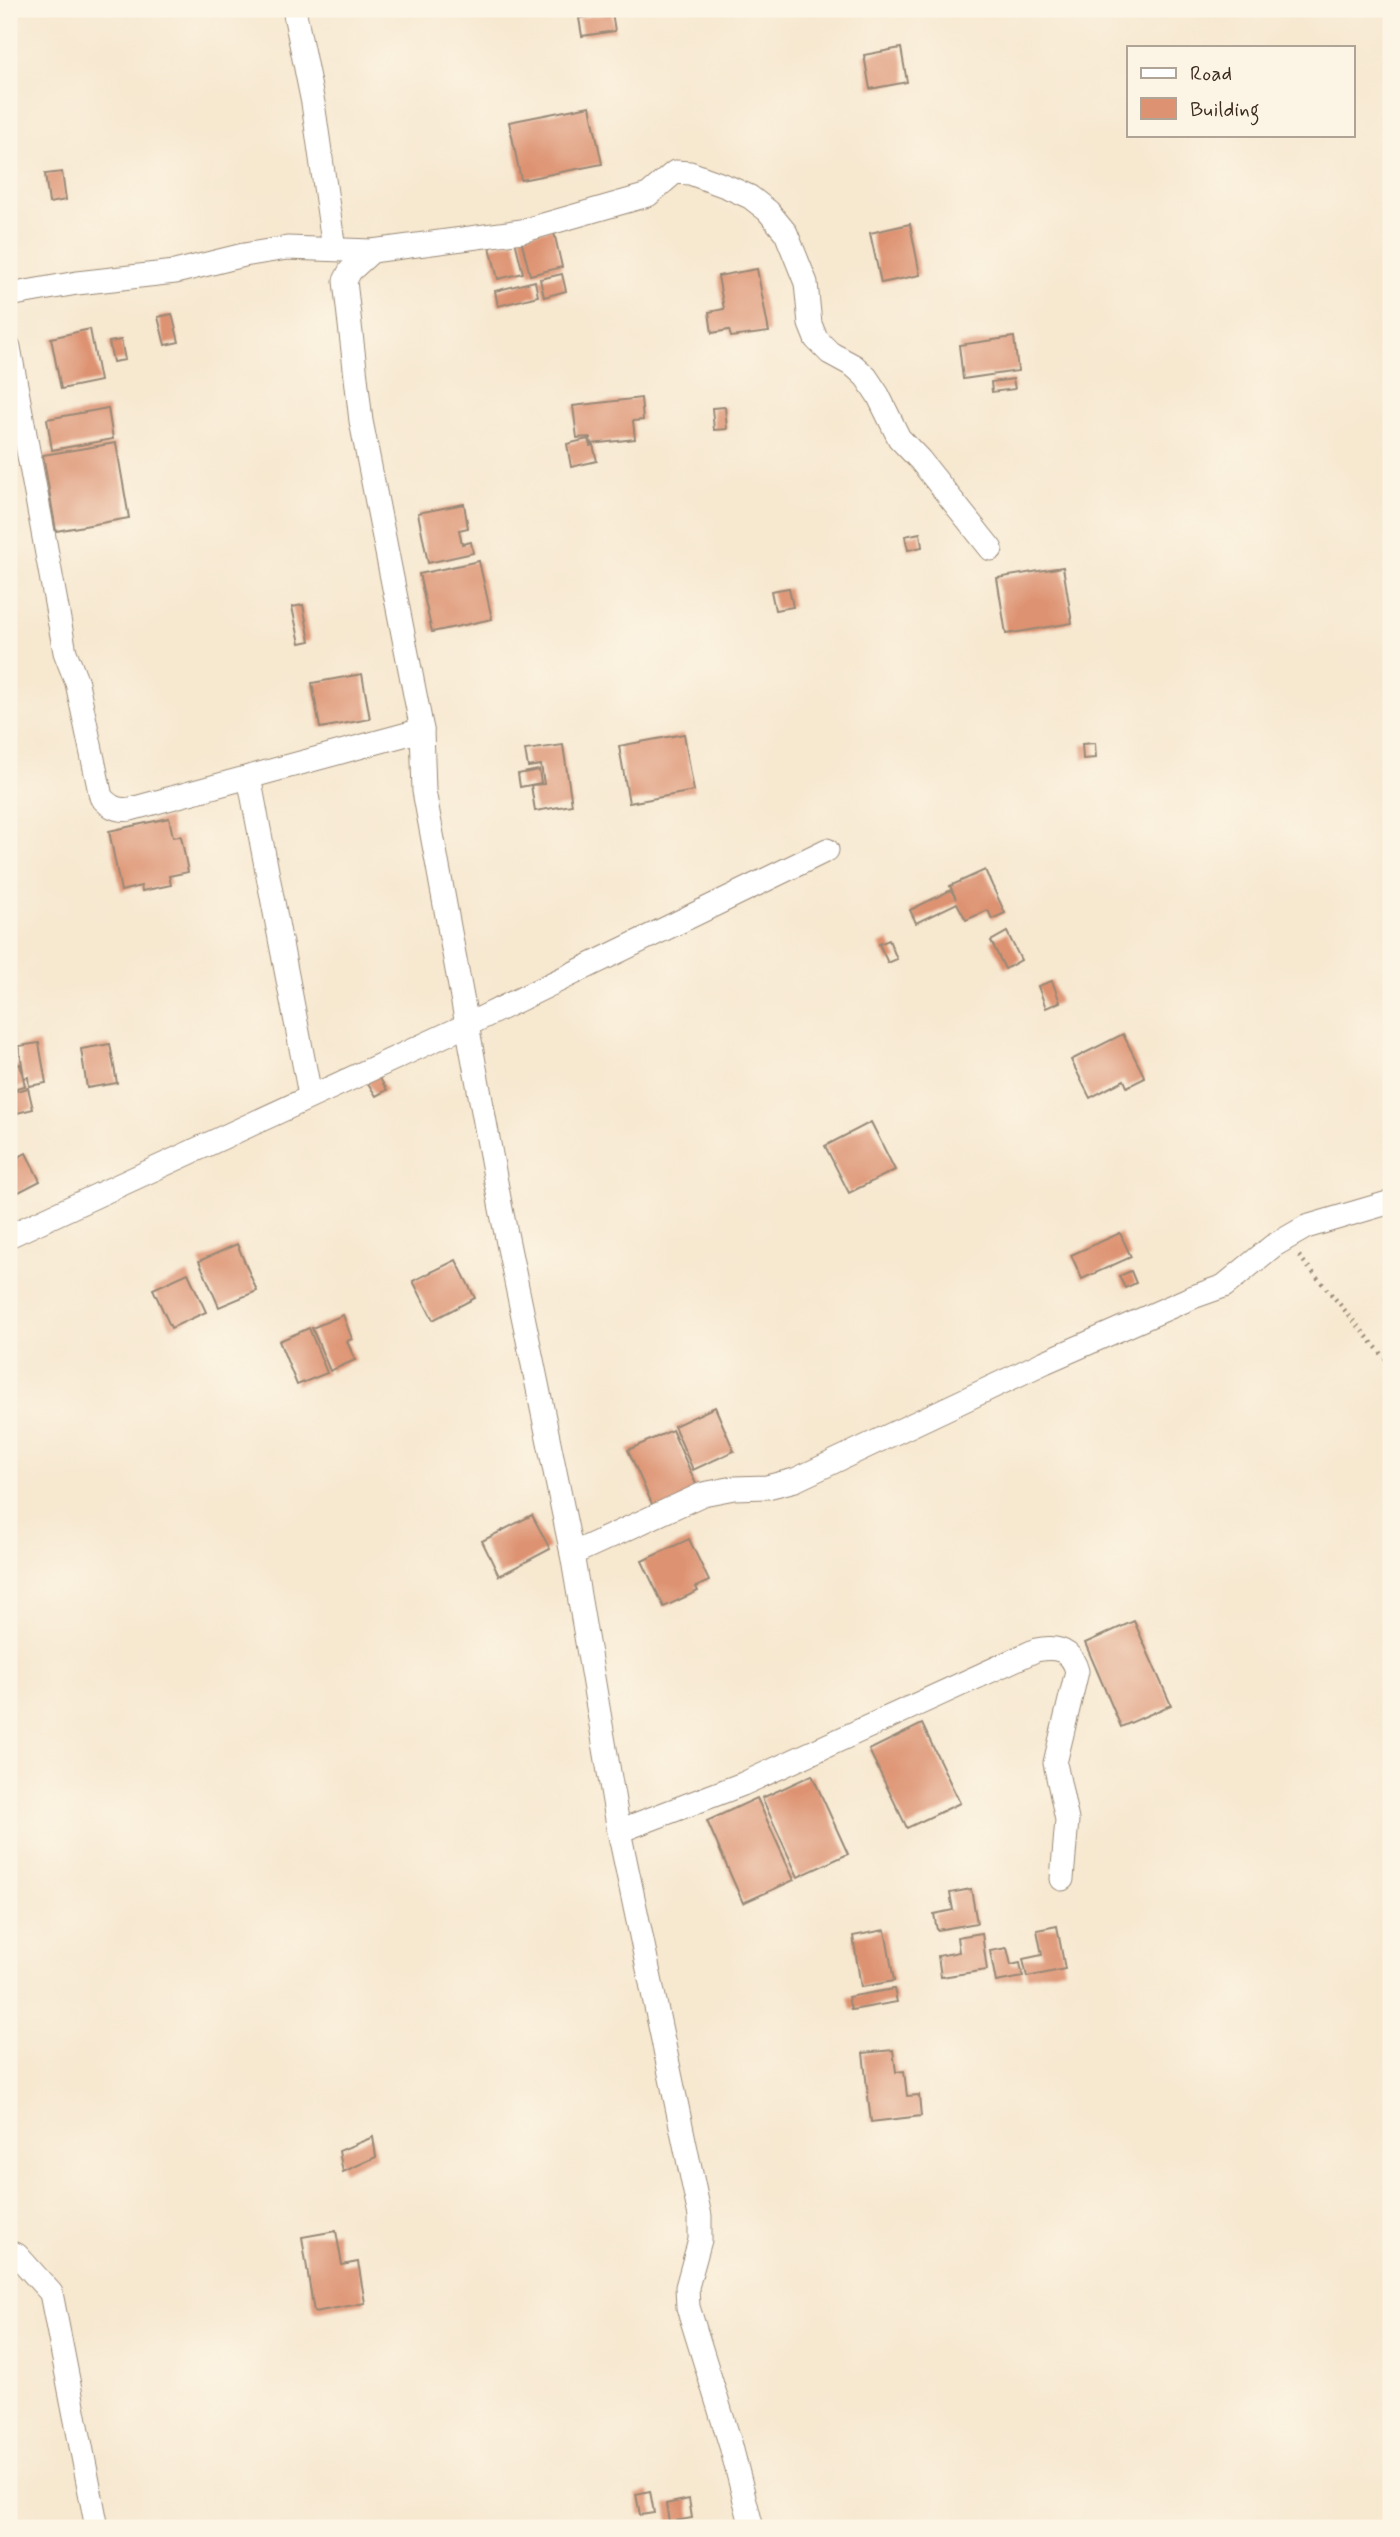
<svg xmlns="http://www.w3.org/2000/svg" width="1400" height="2537" font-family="Mynerve,sans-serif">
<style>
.building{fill:#dd9271}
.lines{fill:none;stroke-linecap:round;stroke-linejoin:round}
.minor-casing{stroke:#998977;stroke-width:25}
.path{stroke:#998977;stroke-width:4.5;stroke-dasharray:2 5;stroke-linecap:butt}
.minor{stroke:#fff;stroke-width:23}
</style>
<rect width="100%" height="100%" fill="#fcf5e5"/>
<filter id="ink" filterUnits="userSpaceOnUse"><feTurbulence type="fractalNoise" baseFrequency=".0143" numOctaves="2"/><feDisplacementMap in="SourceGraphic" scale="14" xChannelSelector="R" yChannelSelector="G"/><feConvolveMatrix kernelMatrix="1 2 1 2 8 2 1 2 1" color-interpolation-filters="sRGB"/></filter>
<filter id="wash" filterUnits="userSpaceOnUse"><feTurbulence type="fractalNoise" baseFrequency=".00686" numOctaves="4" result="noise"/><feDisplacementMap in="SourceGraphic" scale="28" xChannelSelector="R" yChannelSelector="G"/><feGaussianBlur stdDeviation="1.57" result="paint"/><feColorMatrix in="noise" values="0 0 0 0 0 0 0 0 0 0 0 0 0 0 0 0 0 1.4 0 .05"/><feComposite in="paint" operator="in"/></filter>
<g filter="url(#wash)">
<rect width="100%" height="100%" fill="#f7e8d0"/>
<g id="blocks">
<g class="building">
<polygon points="612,13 615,31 582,36 579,18"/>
<polygon points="901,48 907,82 870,89 864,55"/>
<polygon points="590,106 602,164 521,180 509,122"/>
<polygon points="62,172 66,200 49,203 45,174"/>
<polygon points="910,224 920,275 881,283 870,233"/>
<polygon points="553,228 562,267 530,275 520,236"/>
<polygon points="515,241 523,273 498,279 490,247"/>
<polygon points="757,269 769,332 731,337 729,330 712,333 709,312 724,309 718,276"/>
<polygon points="562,274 566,291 544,297 540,279"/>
<polygon points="535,281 538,296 498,306 495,291"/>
<polygon points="172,314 179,342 165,345 158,317"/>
<polygon points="90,329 100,381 61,389 51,338"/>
<polygon points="1014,337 1018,371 963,379 959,345"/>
<polygon points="121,340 125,360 113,362 109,342"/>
<polygon points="1013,379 1015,389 992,392 991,382"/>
<polygon points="641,398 643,420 633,421 635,439 591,444 590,437 577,438 573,406"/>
<polygon points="725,407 727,429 714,430 712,408"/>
<polygon points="108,408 113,439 52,450 47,419"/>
<polygon points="588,439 590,446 593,445 597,461 571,467 567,444"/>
<polygon points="116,443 129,518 56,531 43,455"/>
<polygon points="464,504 468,528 459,530 462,544 471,542 473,553 428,563 418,513"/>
<polygon points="920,533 922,547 908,550 905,536"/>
<polygon points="479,561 492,619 432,632 419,574"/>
<polygon points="1063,567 1072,623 1006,634 997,578"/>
<polygon points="789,588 793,607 775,610 771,591"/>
<polygon points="303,605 310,641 300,643 292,607"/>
<polygon points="362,674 370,719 320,728 312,683"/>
<polygon points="684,734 694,791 629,803 619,746"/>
<polygon points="1095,743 1096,758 1083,759 1082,744"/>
<polygon points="563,745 572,805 535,811 531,785 544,784 541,765 528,767 525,750"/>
<polygon points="539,770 541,783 520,787 518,774"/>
<polygon points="169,818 173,837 181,836 188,872 169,876 171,885 142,891 141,886 121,891 109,831"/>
<polygon points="985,870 1005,913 992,919 988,910 966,920 957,903 916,923 910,910 951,890 956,899 950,886"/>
<polygon points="1007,932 1021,960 1005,969 991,941"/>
<polygon points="889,940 897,959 888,963 879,944"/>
<polygon points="1052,981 1060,1002 1046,1008 1038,986"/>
<polygon points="1123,1034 1145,1078 1127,1087 1124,1080 1090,1098 1071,1060"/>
<polygon points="39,1043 46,1083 29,1086 28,1077 24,1078 19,1046"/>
<polygon points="110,1044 117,1083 87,1088 81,1049"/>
<polygon points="20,1064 25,1086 16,1088 16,1091 28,1088 33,1109 9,1115 9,1067"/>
<polygon points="375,1070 387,1090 376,1096 364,1077"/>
<polygon points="871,1122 895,1170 849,1193 825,1146"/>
<polygon points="26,1153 40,1181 9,1197 9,1162"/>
<polygon points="1120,1233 1131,1257 1082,1279 1071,1255"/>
<polygon points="237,1244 257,1291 219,1307 199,1261"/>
<polygon points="456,1260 475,1298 433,1320 413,1281"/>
<polygon points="1131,1271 1136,1283 1125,1288 1119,1276"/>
<polygon points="188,1273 206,1312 171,1328 153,1289"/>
<polygon points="343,1315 352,1339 347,1341 355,1360 330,1371 312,1328"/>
<polygon points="309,1328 327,1373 297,1385 279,1341"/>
<polygon points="715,1407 734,1451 693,1470 674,1426"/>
<polygon points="672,1430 700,1493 656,1513 628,1450"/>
<polygon points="532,1515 550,1549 499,1576 482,1541"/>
<polygon points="689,1539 709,1581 696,1587 698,1591 664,1607 642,1561"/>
<polygon points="1134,1621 1171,1705 1121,1727 1085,1643"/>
<polygon points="922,1724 960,1803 907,1828 869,1750"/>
<polygon points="812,1775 848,1854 798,1877 762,1798"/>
<polygon points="757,1798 794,1880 743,1903 707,1821"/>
<polygon points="971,1889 977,1923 937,1930 934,1914 953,1910 950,1893"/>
<polygon points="1057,1926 1065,1969 1027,1977 1023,1959 1042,1955 1037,1930"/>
<polygon points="885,1930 894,1981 861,1987 853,1936"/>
<polygon points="982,1933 987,1970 941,1977 938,1956 959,1952 957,1937"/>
<polygon points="1007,1948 1011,1965 1020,1963 1023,1977 996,1982 990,1951"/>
<polygon points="894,1989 897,2002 851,2010 848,1997"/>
<polygon points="893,2050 896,2072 904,2071 907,2096 919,2095 921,2116 871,2122 863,2053"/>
<polygon points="373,2137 376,2157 343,2172 339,2151"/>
<polygon points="336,2231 342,2265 358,2262 365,2303 314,2312 302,2237"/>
<polygon points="650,2491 654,2513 640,2515 636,2494"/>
<polygon points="689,2499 692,2518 669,2522 666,2504"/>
</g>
</g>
</g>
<g filter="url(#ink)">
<use href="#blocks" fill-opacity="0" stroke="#998977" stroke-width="2"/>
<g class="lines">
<defs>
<g id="minor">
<polyline points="294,9 313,103 334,249"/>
<polyline points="372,251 350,271 345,281 361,421 422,730 424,791 501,1209 572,1554 619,1831 700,2216 700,2240 687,2287 688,2307 731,2446 752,2528"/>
<polyline points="9,295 77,283 175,272 244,255 287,248 372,251 522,231 648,195 675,172 690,173 728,187 750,197 768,211 786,233 806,283 810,324 816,339 830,353 854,366 866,377 878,395 899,438 920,460 991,549"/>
<path d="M9 347 65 652 77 683 101 797C110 807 117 811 131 809L422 730"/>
<polyline points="249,777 310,1095"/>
<polyline points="9,1236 467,1025 827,850"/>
<polyline points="572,1554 703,1494 734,1488 767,1487 795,1480 1045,1362 1193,1297 1224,1286 1273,1246 1306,1227 1391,1202"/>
<path d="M619 1831 743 1784 1036 1650C1056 1646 1071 1649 1077 1671L1055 1763 1067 1820 1062 1879"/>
<polyline points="9,2253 17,2255 51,2293 97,2528"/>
</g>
</defs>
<use href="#minor" class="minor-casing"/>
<polyline class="path" points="1299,1256 1391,1365"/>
<use href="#minor" class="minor"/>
</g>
</g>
<rect width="1400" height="2537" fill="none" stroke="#fcf5e5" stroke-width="35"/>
<rect x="1127" y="46" width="228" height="91" fill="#fcf5e5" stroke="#afa495" stroke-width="2"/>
<rect x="1141" y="68" width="35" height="10" fill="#ffffff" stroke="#afa495" stroke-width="2"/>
<text x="1190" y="80" font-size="21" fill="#3b2a1e">Road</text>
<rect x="1141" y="98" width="35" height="21" fill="#dd9271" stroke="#afa495" stroke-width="2"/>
<text x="1190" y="116" font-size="21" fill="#3b2a1e">Building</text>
</svg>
